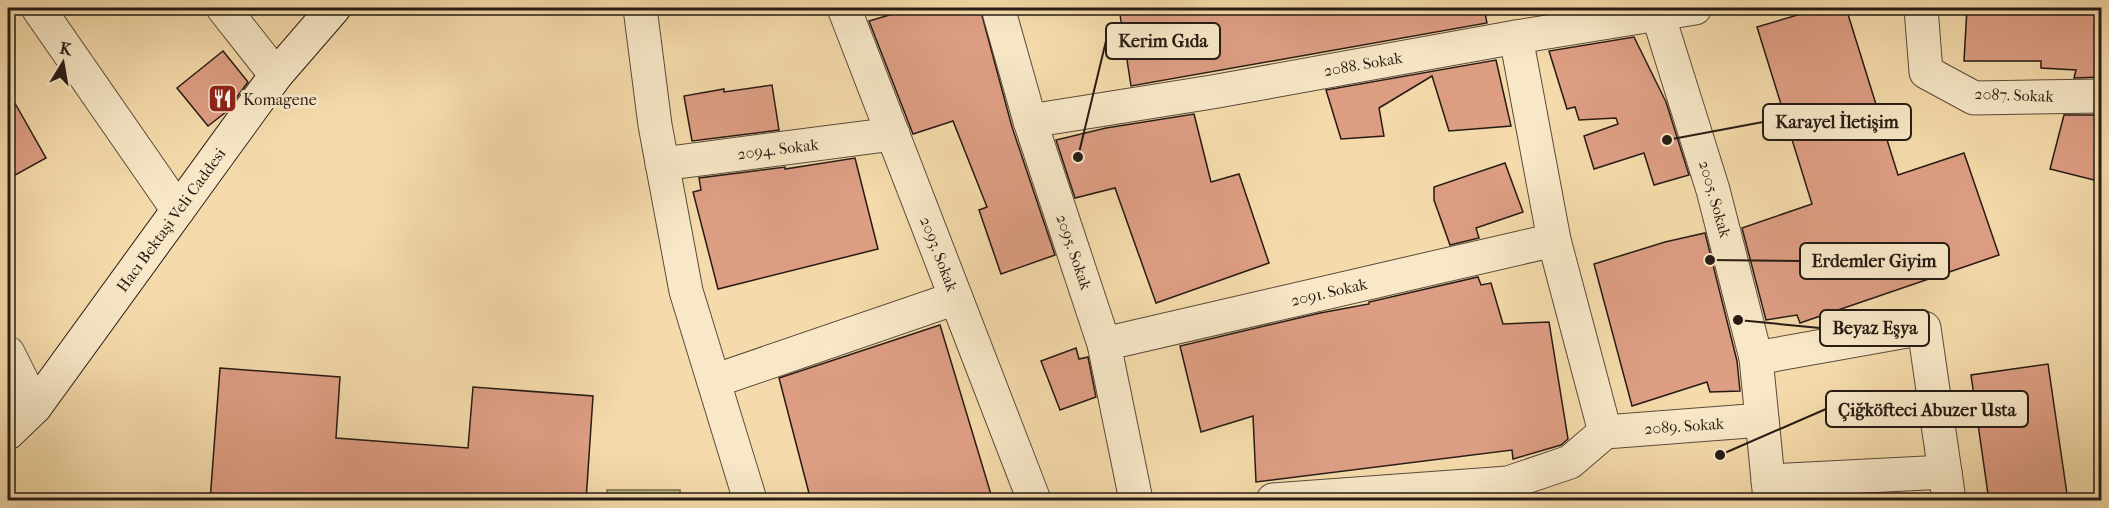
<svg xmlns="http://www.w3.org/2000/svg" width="2109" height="508" font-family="'IM FELL French Canon',serif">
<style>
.green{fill:#c4be83;stroke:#756c4c;stroke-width:1.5}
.building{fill:#de9e84;stroke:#261b14;stroke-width:1.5}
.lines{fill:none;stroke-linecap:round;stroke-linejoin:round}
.street-casing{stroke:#5a4b3a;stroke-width:35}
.secondary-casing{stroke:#261b14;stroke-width:35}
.street{stroke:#f8e8c8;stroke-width:33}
.secondary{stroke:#f8e8c8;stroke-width:33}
.labels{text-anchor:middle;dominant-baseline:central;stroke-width:6;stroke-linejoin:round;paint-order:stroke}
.street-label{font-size:16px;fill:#261b14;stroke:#f8e8c8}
.poi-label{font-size:16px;fill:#261b14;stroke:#f8e8c8;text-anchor:start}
.leader{fill:none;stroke:#261b14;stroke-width:2}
.callout-dot{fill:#261b14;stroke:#f8e8c8;stroke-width:2}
.callout{fill:#f8e8c8;stroke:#261b14;stroke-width:2}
.callout-label{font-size:18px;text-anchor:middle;font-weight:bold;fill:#261b14}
</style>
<rect width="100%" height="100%" fill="#f5dbab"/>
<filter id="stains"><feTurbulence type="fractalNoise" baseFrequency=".00333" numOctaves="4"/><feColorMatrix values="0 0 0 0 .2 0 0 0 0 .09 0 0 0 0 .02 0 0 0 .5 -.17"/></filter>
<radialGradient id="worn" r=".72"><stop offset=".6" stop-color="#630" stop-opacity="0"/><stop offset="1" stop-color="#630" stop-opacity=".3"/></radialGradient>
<rect class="green" x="607" y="490" width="73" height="10"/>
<g class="building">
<polygon points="913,8 980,8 1012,127 1055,255 1001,274 979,210 987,207 953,121 913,134 869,21"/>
<polygon points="1119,8 1484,8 1487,23 1131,86"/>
<polygon points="1821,8 1846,8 1898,175 1964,153 1999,255 1800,323 1797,315 1766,320 1742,228 1812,204 1757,27"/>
<polygon points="1967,8 2102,8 2102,77 2074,78 2076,70 2041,68 2041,61 1964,61"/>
<polygon points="1634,37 1666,102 1689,175 1654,185 1644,153 1594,169 1584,136 1618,124 1616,118 1579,120 1575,107 1567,109 1549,51"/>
<polygon points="223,51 248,82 226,112 208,126 177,88"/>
<polygon points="1496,60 1511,126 1449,131 1432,76 1379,108 1384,136 1341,139 1326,90"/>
<polygon points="772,85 779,130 692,141 684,96 724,89 724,92"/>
<polygon points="8,91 46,158 8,179"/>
<polygon points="1194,114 1211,182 1239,174 1269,263 1156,303 1115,188 1075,198 1056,140 1106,128"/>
<polygon points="2064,115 2102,115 2102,182 2050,169"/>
<polygon points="855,158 878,249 718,289 693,192 701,190 699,178 785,167 785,169"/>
<polygon points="1505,163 1523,212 1476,228 1479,238 1450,245 1434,200 1434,187"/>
<polygon points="1705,233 1737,361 1740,391 1710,392 1707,382 1632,406 1594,264 1665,242"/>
<polygon points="1478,277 1481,285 1491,283 1503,324 1549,322 1568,439 1561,445 1513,459 1512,450 1256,482 1253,416 1201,432 1180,346 1320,313 1369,304 1369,302"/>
<polygon points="940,325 993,501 811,501 779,378"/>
<polygon points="1076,348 1079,359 1088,357 1096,397 1060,410 1041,361"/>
<polygon points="2048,364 2068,501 1989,501 1971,375"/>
<polygon points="220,368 340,377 336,438 468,448 473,387 593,396 586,501 210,501"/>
</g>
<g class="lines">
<defs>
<g id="street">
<polyline points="38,8 178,210"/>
<polyline points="223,8 276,75"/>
<polyline points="640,8 655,125 686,291 750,500"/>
<polyline points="844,8 1034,500"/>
<polyline points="998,8 1030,121 1104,344 1136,500"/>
<polyline points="1656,8 1713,190 1756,358 1770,500"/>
<polyline points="1921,8 1926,72 1974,98 2102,96"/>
<polyline points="1030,121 1212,92 1516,37 1695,8"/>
<polyline points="662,164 893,134"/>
<polyline points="1104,344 1554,240"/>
<polyline points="8,353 35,407"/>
<polyline points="1756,358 1924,328 1949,500"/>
<polyline points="714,381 956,298"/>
<polyline points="1605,432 1762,420"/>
<polyline points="1768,481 1945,472"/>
<polyline points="1273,500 1508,483 1570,462 1605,432 1554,240 1516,37"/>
</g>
<polyline id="secondary" points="8,433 35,407 276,75 334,8"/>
</defs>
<use href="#street" class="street-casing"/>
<use href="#secondary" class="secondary-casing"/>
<use href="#street" class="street"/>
<use href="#secondary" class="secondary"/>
</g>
<defs>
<symbol id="restaurant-square" viewBox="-11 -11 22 22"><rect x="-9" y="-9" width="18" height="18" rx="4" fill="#8f2418" stroke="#f8e8c8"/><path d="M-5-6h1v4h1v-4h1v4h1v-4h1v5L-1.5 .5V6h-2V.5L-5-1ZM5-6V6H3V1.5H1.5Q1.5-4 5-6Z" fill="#fff"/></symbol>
</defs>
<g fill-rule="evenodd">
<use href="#restaurant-square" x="206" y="82" width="33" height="33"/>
</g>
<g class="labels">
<g class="street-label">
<text transform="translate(1363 64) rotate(-10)">2088. Sokak</text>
<text transform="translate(2014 95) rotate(2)">2087. Sokak</text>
<text transform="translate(778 149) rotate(-7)">2094. Sokak</text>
<text transform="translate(1715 199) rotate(74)">2005. Sokak</text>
<text transform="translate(171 220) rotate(-54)">Hacı Bektaşi Veli Caddesi</text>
<text transform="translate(1074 252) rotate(71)">2095. Sokak</text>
<text transform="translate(939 254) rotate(69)">2093. Sokak</text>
<text transform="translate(1329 292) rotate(-13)">2091. Sokak</text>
<text transform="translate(1684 426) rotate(-4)">2089. Sokak</text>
</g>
<g class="poi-label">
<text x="243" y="99">Komagene</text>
</g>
</g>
<path class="leader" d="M1078 157L1106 41M1667 140L1763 122M1710 260L1800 261M1738 320L1820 328M1720 455L1826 409"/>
<g class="callout-dot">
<circle cx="1078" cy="157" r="6"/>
<circle cx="1667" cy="140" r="6"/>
<circle cx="1710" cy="260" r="6"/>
<circle cx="1738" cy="320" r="6"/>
<circle cx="1720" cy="455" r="6"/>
</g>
<g class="callout">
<rect x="1106" y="23" width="114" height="36" rx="6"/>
<rect x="1763" y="104" width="148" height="36" rx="6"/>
<rect x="1800" y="243" width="149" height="36" rx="6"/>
<rect x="1820" y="310" width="109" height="36" rx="6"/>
<rect x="1826" y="391" width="202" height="36" rx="6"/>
</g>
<g class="callout-label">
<text x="1163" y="47">Kerim Gıda</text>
<text x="1837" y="128">Karayel İletişim</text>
<text x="1874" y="267">Erdemler Giyim</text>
<text x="1875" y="334">Beyaz Eşya</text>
<text x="1927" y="416">Çiğköfteci Abuzer Usta</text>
</g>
<rect width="2109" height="508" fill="none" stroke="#f5dbab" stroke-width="30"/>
<rect x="9" y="9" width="2091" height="490" fill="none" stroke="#261b14" stroke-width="3"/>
<rect x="15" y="15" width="2079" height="478" fill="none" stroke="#261b14" stroke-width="1.5"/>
<g transform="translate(63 63) rotate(11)" stroke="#f8e8c8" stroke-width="4.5" paint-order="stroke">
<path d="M0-4.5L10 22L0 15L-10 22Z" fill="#261b14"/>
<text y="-9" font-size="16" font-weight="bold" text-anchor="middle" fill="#261b14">K</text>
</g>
<rect width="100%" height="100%" filter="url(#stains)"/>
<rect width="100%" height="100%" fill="url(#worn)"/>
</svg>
